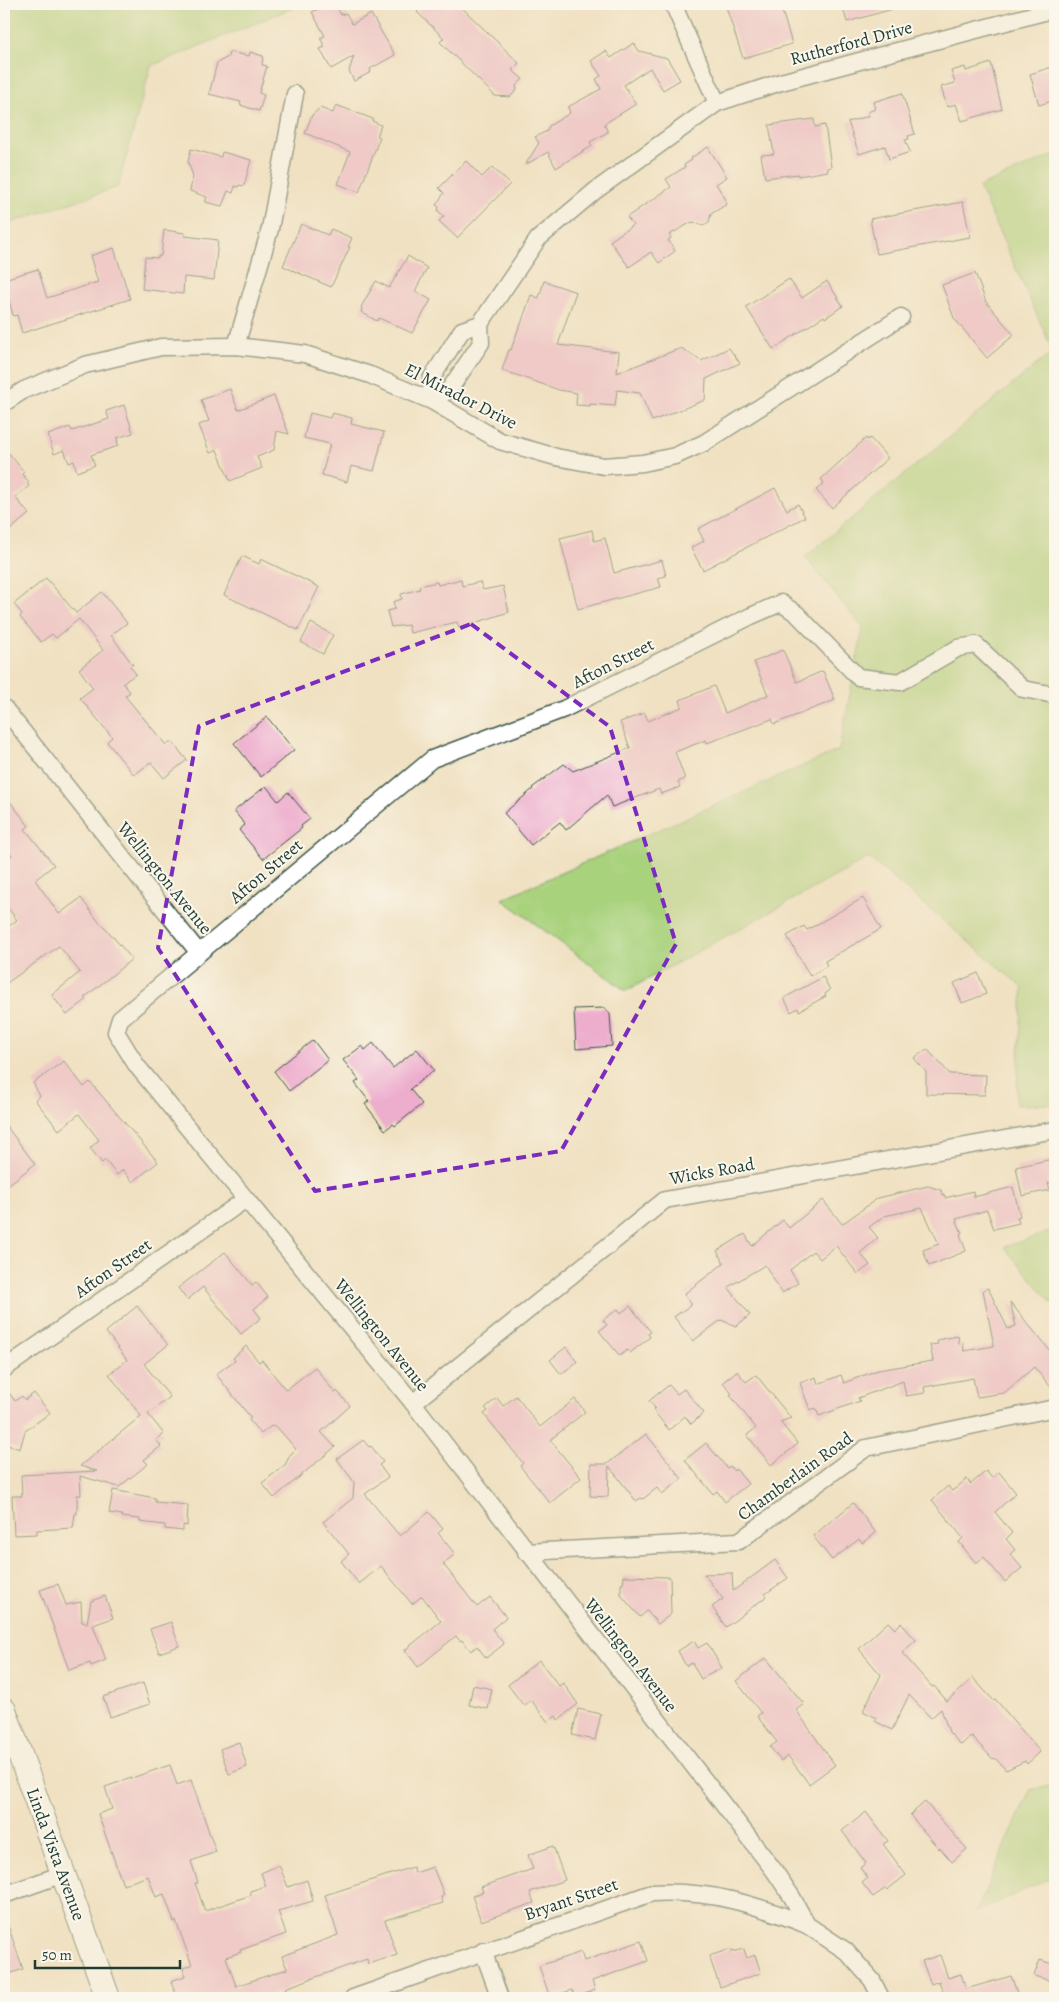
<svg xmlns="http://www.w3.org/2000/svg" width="1059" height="2002" font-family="Alegreya,serif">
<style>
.green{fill:#a9d27d;stroke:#648858}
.building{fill:#edadcd}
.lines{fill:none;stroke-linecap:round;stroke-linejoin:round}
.street-casing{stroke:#3e5649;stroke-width:19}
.secondary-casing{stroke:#3e5649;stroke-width:26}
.street{stroke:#fff;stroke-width:16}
.secondary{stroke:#fff;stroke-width:24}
.marked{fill:none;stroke:#7b2cbf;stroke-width:4;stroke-dasharray:10 6;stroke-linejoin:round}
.labels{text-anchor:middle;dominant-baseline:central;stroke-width:4;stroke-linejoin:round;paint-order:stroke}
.street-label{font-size:18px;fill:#1f3d34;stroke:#fbf7ec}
</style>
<rect width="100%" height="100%" fill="#fbf7ec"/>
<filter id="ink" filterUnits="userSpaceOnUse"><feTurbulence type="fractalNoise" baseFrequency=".02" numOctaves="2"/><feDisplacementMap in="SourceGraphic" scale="10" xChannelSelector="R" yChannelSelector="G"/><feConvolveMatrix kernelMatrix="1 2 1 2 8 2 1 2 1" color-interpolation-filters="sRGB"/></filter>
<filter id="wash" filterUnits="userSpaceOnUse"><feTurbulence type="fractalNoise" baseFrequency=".0096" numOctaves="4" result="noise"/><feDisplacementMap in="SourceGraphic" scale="20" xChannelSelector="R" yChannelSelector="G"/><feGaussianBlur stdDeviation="1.12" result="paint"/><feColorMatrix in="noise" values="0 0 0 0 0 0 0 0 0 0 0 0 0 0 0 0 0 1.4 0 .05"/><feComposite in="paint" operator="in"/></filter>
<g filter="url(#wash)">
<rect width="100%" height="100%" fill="#f0e1c2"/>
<g class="green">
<polygon points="4,4 302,4 151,66 118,187 4,225"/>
<polygon points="1055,154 1055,1104 1016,1105 1023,988 869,858 626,991 502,899 839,750 863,628 805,557 1053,351 979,187"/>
<polygon points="1055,1230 1055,1303 1052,1303 1004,1247"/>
<polygon points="1055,1785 1055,1876 976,1912 1030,1790"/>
</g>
<g id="blocks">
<g class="building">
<polygon points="329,4 335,4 341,15 346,13 352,24 371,14 395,55 370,69 371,72 354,81 349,71 354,56 331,69 320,49 325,47 320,38 325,36 312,12"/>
<polygon points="424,4 458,4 519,63 512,70 523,79 516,86 517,90 510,97 495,96 440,42 444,38 417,12"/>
<polygon points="725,4 780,4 792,44 743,58"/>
<polygon points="842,4 895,4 896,8 847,22"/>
<polygon points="634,43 639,51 667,58 680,80 663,90 650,68 624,85 636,104 604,124 608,132 590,142 592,146 556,168 548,152 525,165 539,143 535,137 547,131 549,126 570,113 568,107 601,89 596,79 601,76 591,61 606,51 611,58"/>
<polygon points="229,52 249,56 250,52 263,56 262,65 267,66 259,93 264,95 259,111 240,105 241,102 209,94 217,63 228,57"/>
<polygon points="991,63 1002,109 962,121 956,104 947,107 941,87 955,83 951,71 965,67 966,71"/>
<polygon points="1055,66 1055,100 1039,105 1030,74"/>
<polygon points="902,93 915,134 908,136 909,139 905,140 910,152 889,159 885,146 859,154 848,122 869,116 868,112 875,109 873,102"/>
<polygon points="336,105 373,119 372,121 381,125 377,136 380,137 359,192 338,184 350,152 305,133 312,115 320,108 333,113"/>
<polygon points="814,119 815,127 825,125 831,167 827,168 828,171 798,176 798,174 765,178 761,155 774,154 769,125"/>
<polygon points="708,147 727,177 716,184 726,200 725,201 727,204 711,214 709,222 704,225 692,222 669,235 671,238 668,240 675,251 659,263 651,252 629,267 610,241 633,225 627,217 671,187 666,179 685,167 684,165 692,160 691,158"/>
<polygon points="191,149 221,157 222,152 251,160 244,186 239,185 238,187 235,186 233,193 228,191 222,206 205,202 207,197 190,191 193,176 188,162"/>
<polygon points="466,161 482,177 492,167 510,184 457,238 439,221 444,216 438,211 439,207 436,205 444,193 439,188"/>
<polygon points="963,202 970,237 877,254 870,219"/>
<polygon points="301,224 328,235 331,229 352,238 348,247 350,247 331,287 283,266"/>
<polygon points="164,230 185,233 185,236 218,240 214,280 184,277 183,294 142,289 145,257 158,258 158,256 161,256"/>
<polygon points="114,248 130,299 22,333 17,315 13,316 4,279 38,269 47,298 98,282 90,256"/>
<polygon points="408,256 427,268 415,291 431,300 412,333 379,318 377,321 361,312 362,308 361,307 376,281 389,288"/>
<polygon points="975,273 986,302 1014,335 987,358 954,318 942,285"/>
<polygon points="789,279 802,298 827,281 843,306 825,318 824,316 773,349 746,307"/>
<polygon points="544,281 576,292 558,345 619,352 617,373 681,348 701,361 729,348 740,363 706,379 705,400 652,421 640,393 617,390 615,406 590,404 590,406 576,405 577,393 559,390 502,370 509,350 511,350 519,327 520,327 531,295 539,298"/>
<polygon points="230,389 238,410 274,396 289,434 277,431 274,450 257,457 262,468 230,481 217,450 210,453 199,425 209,421 201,400"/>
<polygon points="124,405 133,433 117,438 118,446 91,455 95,465 77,472 74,461 69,463 64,450 54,454 48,435 70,427 72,431 109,419 106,411"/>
<polygon points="310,413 330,418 332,413 352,418 351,424 384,432 374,471 351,466 347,482 322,475 330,444 304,438"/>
<polygon points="866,438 867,440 870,438 888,458 832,508 816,490 824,483 821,479"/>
<polygon points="4,447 24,472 22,474 29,482 27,483 29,486 15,497 29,514 4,535"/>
<polygon points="775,488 787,510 798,504 805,517 703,570 691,548 704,541 698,529"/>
<polygon points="592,530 594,541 605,538 614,573 662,560 666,576 658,578 661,587 578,609 560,538"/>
<polygon points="242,556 259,564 261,559 319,587 298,630 224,595"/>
<polygon points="46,578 76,613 102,592 127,623 111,635 133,665 130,666 136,674 123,683 130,692 125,696 166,745 171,741 187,760 164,778 151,762 134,775 107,742 112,737 80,698 93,688 79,669 103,650 79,619 56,638 52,634 41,642 20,617 22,614 14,604"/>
<polygon points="461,579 462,586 480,582 483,590 503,586 509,612 459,628 457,622 410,633 408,625 391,627 387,611 395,609 393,602 402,599 401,594 420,589 419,586 437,582 438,585"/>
<polygon points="311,623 333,635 323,654 301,642"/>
<polygon points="783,650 797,682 823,671 835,700 774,724 772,719 707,743 706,740 675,752 685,779 678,782 680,787 661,794 659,789 612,807 607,795 566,830 560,822 531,845 504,813 533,789 532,788 564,764 573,771 630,748 620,722 645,713 648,721 682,707 680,700 714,686 725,713 768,695 754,662"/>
<polygon points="267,717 294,750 261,777 234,743"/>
<polygon points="266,786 278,801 288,792 310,819 301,826 302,828 263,859 239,830 245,825 234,811"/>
<polygon points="4,794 29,826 25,829 54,865 35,880 59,914 81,898 101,925 102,924 132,959 84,998 86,1000 67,1015 52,995 80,972 59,946 4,985 4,930 17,920 4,903 4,862 12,855 4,845"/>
<polygon points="863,898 881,929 825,961 827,966 810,976 787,936 804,926 807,930"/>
<polygon points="978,973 986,994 962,1003 954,983"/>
<polygon points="823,977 830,990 825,994 826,996 799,1011 798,1008 791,1012 784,998"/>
<polygon points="605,1008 610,1014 612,1046 576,1049 574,1009"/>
<polygon points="313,1040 328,1060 289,1091 274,1071"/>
<polygon points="373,1043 393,1068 417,1049 434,1070 410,1089 422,1104 395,1126 393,1124 385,1130 365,1104 369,1101 355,1083 359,1080 343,1060 362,1046 365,1050"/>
<polygon points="927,1049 950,1074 986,1075 985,1095 926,1094 926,1072 914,1058"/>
<polygon points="64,1061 84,1087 90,1082 158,1162 133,1182 123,1170 117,1175 105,1160 102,1163 90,1148 99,1140 79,1114 59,1130 35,1100 40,1096 33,1083"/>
<polygon points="4,1123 35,1164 4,1188"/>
<polygon points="1052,1159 1055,1182 1048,1183 1050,1190 1022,1196 1016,1167"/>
<polygon points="928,1186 941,1190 945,1198 973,1191 974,1197 1013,1187 1020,1216 1017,1217 1019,1223 994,1229 987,1210 956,1219 962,1233 960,1234 966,1251 929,1266 923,1250 939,1244 922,1208 884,1216 869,1227 878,1238 860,1253 870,1265 858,1274 836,1246 820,1259 813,1251 790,1270 798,1283 782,1293 765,1265 728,1287 750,1315 736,1326 721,1320 693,1341 674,1317 692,1304 684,1294 724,1263 717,1251 745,1234 752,1246 783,1220 789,1228 823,1200 842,1224 878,1198"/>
<polygon points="225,1252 252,1285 256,1282 268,1297 254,1309 261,1318 241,1334 203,1287 187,1300 178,1288"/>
<polygon points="988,1288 1008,1329 1016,1326 1010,1302 1055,1357 1055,1392 1034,1367 1004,1393 977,1397 973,1378 924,1387 925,1393 906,1396 903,1381 858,1398 860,1401 819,1416 816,1408 810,1410 800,1383 816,1377 818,1384 841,1375 844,1383 878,1370 933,1361 930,1345 938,1344 937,1340 958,1336 959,1344 963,1343 964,1351 994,1346 983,1290"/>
<polygon points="137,1306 168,1345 144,1364 170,1397 148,1414 164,1434 156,1440 161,1446 144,1460 148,1464 119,1487 80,1476 81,1495 77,1495 77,1514 75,1514 73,1528 37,1530 37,1534 14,1535 12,1496 22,1496 21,1475 97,1471 80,1466 141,1416 109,1374 127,1360 106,1332"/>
<polygon points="630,1306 651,1332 648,1334 650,1337 630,1353 627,1350 620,1356 599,1331 607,1325 603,1320 618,1309 621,1313"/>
<polygon points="246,1346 259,1362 262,1360 286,1390 315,1367 335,1393 337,1391 350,1406 321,1432 335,1447 274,1498 262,1483 285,1465 290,1455 296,1449 275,1425 272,1427 271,1426 261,1434 249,1420 251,1418 216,1374 235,1360 233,1358"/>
<polygon points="566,1347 577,1362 561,1374 550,1360"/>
<polygon points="737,1371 746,1382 756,1375 791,1418 780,1422 798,1444 771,1465 747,1435 756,1428 730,1395 732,1394 723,1382"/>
<polygon points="669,1385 677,1394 684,1389 704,1413 691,1424 685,1416 669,1430 653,1410 655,1408 649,1401"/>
<polygon points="4,1386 15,1401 22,1396 25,1400 34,1393 50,1413 25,1431 20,1449 4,1444"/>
<polygon points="516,1396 540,1427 575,1399 585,1412 550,1440 581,1478 550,1503 520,1466 523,1463 484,1414 488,1411 485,1408 497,1398 503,1406"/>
<polygon points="646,1434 682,1479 662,1494 657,1488 643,1499 641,1498 636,1501 609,1466 608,1497 590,1496 591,1464 607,1464"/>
<polygon points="363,1440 369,1447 371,1446 383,1462 379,1465 388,1477 365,1494 388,1522 400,1536 429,1512 443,1529 438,1533 455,1554 443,1564 477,1607 490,1597 506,1617 492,1629 504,1644 486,1658 477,1646 471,1651 462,1640 460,1641 456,1636 418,1667 405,1650 441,1621 422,1596 412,1604 381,1566 359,1584 341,1561 349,1554 323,1522 353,1498 354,1482 337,1459"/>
<polygon points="706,1443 727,1468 730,1466 734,1471 736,1469 748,1484 725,1502 717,1491 713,1494 685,1460"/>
<polygon points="986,1471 992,1478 999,1472 1016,1493 995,1512 1012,1533 1006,1539 1015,1550 1010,1554 1022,1568 1005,1582 984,1557 976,1563 959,1542 963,1538 932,1500 948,1486 952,1491 967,1479 971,1484"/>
<polygon points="113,1490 155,1498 155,1502 188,1505 187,1526 183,1525 183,1531 165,1529 165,1525 140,1522 140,1519 122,1517 122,1515 109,1513"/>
<polygon points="853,1503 876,1533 862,1543 859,1539 832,1560 813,1536"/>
<polygon points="775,1560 788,1578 765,1594 767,1596 726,1627 712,1607 723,1599 704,1574 732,1573 733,1591"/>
<polygon points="624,1576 670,1577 671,1614 658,1624 647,1611 640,1617 621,1595 621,1584 623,1584"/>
<polygon points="58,1584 66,1605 81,1602 82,1622 87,1623 91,1601 105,1596 113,1618 93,1625 106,1660 91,1666 90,1663 69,1670 40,1590"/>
<polygon points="171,1622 179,1646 159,1653 150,1629"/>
<polygon points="888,1622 895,1629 901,1623 916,1640 902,1653 932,1687 934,1686 947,1701 973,1678 994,1701 996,1700 1040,1752 1027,1764 1025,1761 1006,1770 995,1758 993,1759 971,1736 961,1745 949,1732 941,1709 931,1718 909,1695 892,1730 875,1721 877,1718 863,1711 881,1675 859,1649"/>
<polygon points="694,1641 698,1648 707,1643 722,1668 701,1679 692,1663 686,1666 678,1651"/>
<polygon points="766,1658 804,1704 796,1710 835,1765 809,1784 788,1756 781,1761 770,1747 777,1742 757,1716 761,1713 736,1681"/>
<polygon points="539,1660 559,1686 563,1683 578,1704 558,1720 556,1716 548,1722 531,1700 524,1706 508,1685"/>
<polygon points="143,1683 150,1704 110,1717 103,1697"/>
<polygon points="473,1685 492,1689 488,1709 469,1705"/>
<polygon points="578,1709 601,1714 595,1740 572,1735"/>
<polygon points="239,1742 247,1767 229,1774 220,1749"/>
<polygon points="170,1765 177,1785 191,1780 216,1852 191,1861 198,1883 195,1883 205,1911 251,1895 250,1891 266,1886 261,1873 279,1865 288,1887 307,1880 313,1901 278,1911 286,1934 240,1950 241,1952 226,1957 236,1986 287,1969 282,1956 338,1935 325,1895 413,1867 415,1873 433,1867 444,1895 441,1897 443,1903 385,1920 397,1955 368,1964 367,1959 285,1988 286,1990 263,1998 177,1998 171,1981 185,1976 183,1968 192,1965 176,1921 174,1922 164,1894 156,1897 148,1876 123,1885 98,1814 112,1809 105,1787"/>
<polygon points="925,1802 967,1849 952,1862 940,1848 939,1849 910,1815"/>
<polygon points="866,1812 888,1841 883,1844 906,1875 887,1890 886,1888 873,1897 862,1883 868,1878 860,1868 866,1863 842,1831"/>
<polygon points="553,1846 565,1880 530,1892 534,1903 481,1921 472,1896 483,1892 481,1887 533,1869 528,1855"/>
<polygon points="4,1920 6,1920 23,1969 4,1976"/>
<polygon points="641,1941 648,1961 592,1981 595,1990 575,1997 572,1990 550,1997 539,1966 581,1952 584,1961"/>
<polygon points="731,1949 732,1952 744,1949 747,1958 755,1955 761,1973 720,1987 709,1956"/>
<polygon points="940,1955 948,1978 961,1974 966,1989 1011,1976 1019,1998 945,1998 939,1981 931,1984 922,1961"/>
<polygon points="1040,1960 1055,1965 1055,1982 1034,1976"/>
</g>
</g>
</g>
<g filter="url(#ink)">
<use href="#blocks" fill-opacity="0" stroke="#3e5649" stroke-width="1"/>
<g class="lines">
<defs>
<g id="street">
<polyline points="673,4 717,103"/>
<polyline points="480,324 462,330 431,379 432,401 449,390 481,343 480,324 538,239 595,191 717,103 781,82 1055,9"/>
<polyline points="236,346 270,229 295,94"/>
<polyline points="4,403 24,390 85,365 161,347 236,346 305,354 370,375 432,401 500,441 556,457 604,466 643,463 675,456 704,443 901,317"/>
<polyline points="4,708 199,953 120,1019 116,1032 137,1066 413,1403 773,1869 792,1897 807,1925 846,1951 872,1980 881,1998"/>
<polyline points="199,953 432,759 564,709 751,616 781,603 797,614 858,677 900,682 958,648 976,645 1023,689 1055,695"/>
<polyline points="4,1369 246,1199"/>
<polyline points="413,1403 665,1200 1055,1130"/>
<polyline points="526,1552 739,1541 866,1448 1055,1408"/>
<polyline points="4,1895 63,1874"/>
<polyline points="483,1951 500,1998"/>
<path d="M353 1998 652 1893C710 1890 754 1904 807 1925"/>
</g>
<polyline id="secondary" points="4,1710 108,1998"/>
</defs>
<use href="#street" class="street-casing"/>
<use href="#secondary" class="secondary-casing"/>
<use href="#street" class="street"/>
<use href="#secondary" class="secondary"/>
</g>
</g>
<path d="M0 0H1059V2002H0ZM471 624 610 727 676 944 561 1151 315 1191 158 948 199 726Z" fill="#f0e1c2" fill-opacity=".55" fill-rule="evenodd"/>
<path class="marked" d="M471 624 610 727 676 944 561 1151 315 1191 158 948 199 726Z"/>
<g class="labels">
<g class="street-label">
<text transform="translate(851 43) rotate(-15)">Rutherford Drive</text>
<text transform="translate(461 396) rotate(27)">El Mirador Drive</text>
<text transform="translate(613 663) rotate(-27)">Afton Street</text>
<text transform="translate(266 871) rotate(-40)">Afton Street</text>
<text transform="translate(165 878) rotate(51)">Wellington Avenue</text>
<text transform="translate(712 1171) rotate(-10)">Wicks Road</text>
<text transform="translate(113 1268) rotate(-35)">Afton Street</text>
<text transform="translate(382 1335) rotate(51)">Wellington Avenue</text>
<text transform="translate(795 1476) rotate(-36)">Chamberlain Road</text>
<text transform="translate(631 1655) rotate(52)">Wellington Avenue</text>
<text transform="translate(56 1854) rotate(70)">Linda Vista Avenue</text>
<text transform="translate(571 1899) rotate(-19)">Bryant Street</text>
</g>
</g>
<rect width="1059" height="2002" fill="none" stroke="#fbf7ec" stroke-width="20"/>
<path d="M35 1960v8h145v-8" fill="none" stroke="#1f3d34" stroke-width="2.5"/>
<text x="42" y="1960" font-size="15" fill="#1f3d34" stroke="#fbf7ec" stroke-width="4" paint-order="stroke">50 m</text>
</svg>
